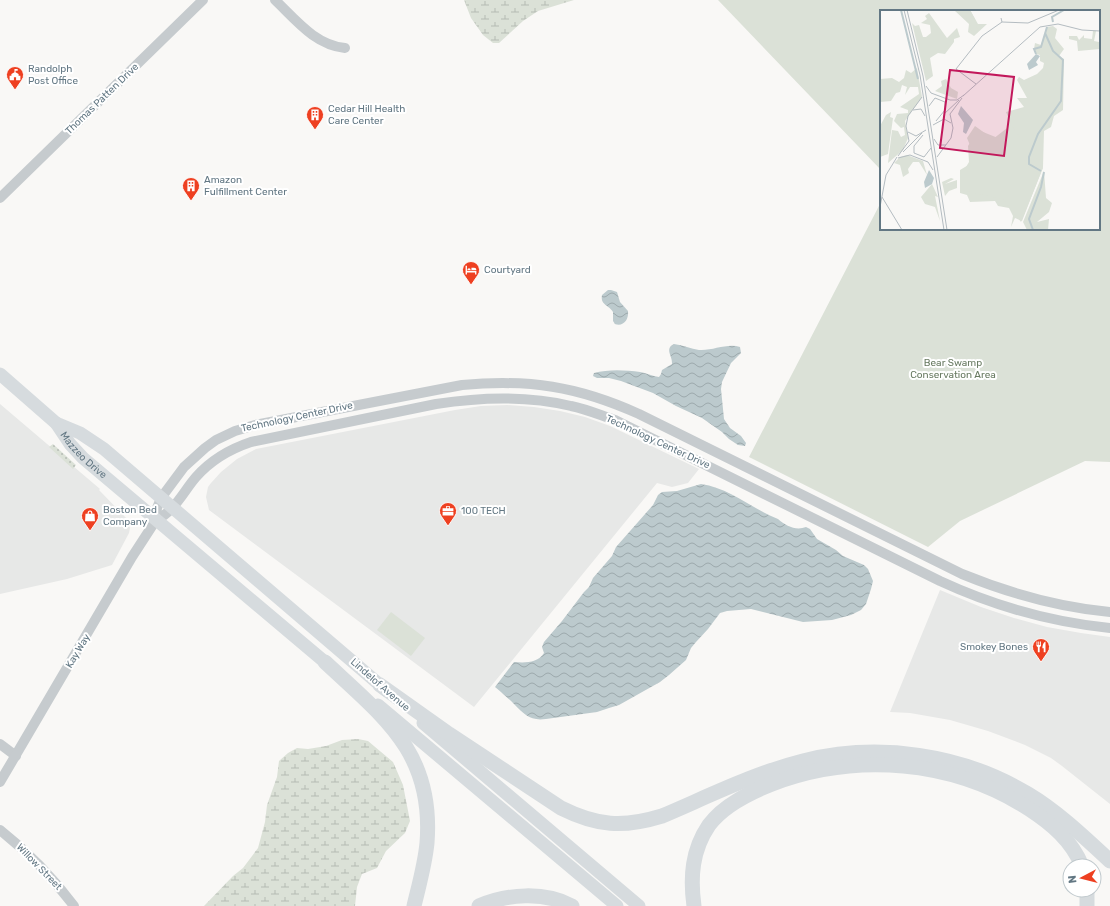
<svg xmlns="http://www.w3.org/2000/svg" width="1110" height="906" font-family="Rubik,sans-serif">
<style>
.built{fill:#e7e8e7}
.grass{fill:url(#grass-dots)}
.wetland{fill:url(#wetland-marsh)}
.park{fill:#dbe1d7}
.water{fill:url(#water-waves)}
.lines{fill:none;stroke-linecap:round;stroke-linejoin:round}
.minor{stroke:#c6cbce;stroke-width:10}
.major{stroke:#d6dbde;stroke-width:13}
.highway{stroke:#d6dbde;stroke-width:15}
.labels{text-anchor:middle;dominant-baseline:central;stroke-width:4;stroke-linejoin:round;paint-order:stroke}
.poi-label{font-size:10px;fill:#627783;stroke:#fff;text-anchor:start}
.street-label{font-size:10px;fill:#627783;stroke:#fff}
.park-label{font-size:10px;fill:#687a61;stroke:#fff}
.inset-river{fill:none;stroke:#bccacd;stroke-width:2}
.inset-road{fill:none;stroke:#b4bcc1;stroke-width:1}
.view{fill:#c2185b;fill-opacity:0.15;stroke:#c2185b;stroke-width:2}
.inset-edge{fill:none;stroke:#627783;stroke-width:2}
</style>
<defs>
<pattern id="grass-dots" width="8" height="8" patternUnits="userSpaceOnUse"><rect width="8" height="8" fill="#dbe1d7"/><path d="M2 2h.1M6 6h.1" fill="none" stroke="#b5bbb4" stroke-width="1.8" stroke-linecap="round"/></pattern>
<pattern id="wetland-marsh" width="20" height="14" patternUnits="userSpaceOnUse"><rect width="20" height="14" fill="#dbe1d7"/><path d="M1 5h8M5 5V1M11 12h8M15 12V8" fill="none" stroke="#b5bbb4"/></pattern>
<pattern id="water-waves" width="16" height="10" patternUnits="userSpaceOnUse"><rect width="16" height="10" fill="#bccacd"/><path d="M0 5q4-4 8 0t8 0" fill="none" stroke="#9ca9ac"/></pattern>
</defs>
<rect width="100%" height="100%" fill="#f9f8f6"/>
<g class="built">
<polygon points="0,404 100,489 99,490 128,520 130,528 129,533 112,565 67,579 0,594"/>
<polygon points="507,405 534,407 560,411 585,417 610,426 699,469 688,483 672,487 657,483 474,707 209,510 206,497 208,487 211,483 221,472 237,459 256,449 455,410 481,406"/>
<polygon points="940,590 981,607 1014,618 1047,627 1081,633 1110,637 1110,804 1062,766 1051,758 1025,745 988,731 950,720 910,713 890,712"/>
</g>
<polygon class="grass" points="53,444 76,465 73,469 49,447"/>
<g class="wetland">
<polygon points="464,0 574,0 538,11 523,21 499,43 493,43 483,35 471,18"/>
<polygon points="358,739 368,741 393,762 403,785 410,821 405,833 386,851 377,868 362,874 357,887 355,906 204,906 233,876 243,868 258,848 265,822 267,805 277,777 279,761 288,753 297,748 308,749 326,746 342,740"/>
</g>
<g class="park">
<polygon points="718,0 1110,0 1110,462 1085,461 960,521 928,547 749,457 881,202 881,229 1099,229 1099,11 881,11 881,170"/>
<polygon points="391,612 425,638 411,656 377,630"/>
</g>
<g class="water">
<path d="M608 290H611L617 292 620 302 628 311C629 320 623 327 615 324L613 321V312C609 305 600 305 602 295Z"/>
<path d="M674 344C683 345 691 349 699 350 713 351 727 343 740 347L741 353 731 363 722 382 721 389 724 419 730 428 741 436 746 443 745 446 738 445 729 439 722 432 702 418 676 406 653 393 621 381 609 378H597L593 376 594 373C608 369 626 370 640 372 646 373 652 376 659 377L661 374 662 370 672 364C673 356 664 349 674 344Z"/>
<path d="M701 484C730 488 752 509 778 519 786 526 796 531 806 527L810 529 817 539 836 550 843 556 864 565 868 569 873 581 871 589 866 604 861 610 851 615 832 620 803 622 751 609 727 611 720 613 708 629 696 642 691 648 686 660 669 675 660 682 619 705 609 708 597 712 546 719C530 721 525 715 514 704 508 698 501 692 495 687L514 662C525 663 538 663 544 653L542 647 544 642 562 621 584 592 589 587 593 578 612 556 616 547 653 505 658 495 662 492 677 491Z"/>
</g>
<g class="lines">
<g class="minor">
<path d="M275 0C296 20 315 45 345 48"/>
<polyline points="0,198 203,0"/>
<path d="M156 520C175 511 183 492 196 477 211 460 230 449 251 442L436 404C481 397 526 395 571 406 586 409 600 415 615 420L940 581C994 606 1050 622 1110 628"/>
<polyline points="0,744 16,756"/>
<path d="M0 782 132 557 156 520 157 508 161 498 184 467 205 448 216 440 235 431 255 425 462 385C529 379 577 386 639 414L962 574C1011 594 1057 607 1110 612"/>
<path d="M0 830C28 852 53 878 74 906"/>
</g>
<g class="major">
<path id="s1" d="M0 374 56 423 70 444 83 458 332 668"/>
<polyline points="56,423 80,433 104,449 387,691"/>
<polyline points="378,705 617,906"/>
<polyline points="423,723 639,906"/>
</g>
<g class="highway">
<path d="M325 662C385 718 434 753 427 843 425 864 419 885 414 906"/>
<path d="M380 685 449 734 561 808C597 826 623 828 662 816 707 797 755 773 803 761 878 742 962 754 1028 794 1058 812 1084 837 1110 861"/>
<path d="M479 906C507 894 544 891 572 906"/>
<path d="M694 906C690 877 692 850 709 825 724 805 749 793 772 784 856 752 953 760 1029 809 1052 824 1072 841 1082 866"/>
<polyline points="1087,906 1087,890"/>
</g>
</g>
<defs>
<symbol id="civic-pin" viewBox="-11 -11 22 30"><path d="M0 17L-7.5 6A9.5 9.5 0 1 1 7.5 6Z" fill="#ee4021" stroke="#fff"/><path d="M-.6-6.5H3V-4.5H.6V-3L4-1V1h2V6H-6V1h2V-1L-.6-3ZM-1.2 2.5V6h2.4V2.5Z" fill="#fff"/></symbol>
<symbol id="building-pin" viewBox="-11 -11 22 30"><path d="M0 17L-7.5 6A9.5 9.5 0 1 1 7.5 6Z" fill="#ee4021" stroke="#fff"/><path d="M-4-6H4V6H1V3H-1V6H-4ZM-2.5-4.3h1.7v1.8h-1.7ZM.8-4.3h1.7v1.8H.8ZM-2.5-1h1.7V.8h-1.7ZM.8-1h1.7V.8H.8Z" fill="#fff"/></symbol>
<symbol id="hotel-pin" viewBox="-11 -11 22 30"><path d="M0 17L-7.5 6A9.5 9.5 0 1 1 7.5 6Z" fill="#ee4021" stroke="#fff"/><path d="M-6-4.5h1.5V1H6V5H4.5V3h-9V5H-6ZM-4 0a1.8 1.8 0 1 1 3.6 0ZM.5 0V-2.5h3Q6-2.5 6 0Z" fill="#fff"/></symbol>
<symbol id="office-pin" viewBox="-11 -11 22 30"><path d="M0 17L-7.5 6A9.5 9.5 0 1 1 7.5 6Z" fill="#ee4021" stroke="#fff"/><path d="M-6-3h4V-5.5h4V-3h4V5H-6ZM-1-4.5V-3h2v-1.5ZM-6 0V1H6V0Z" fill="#fff"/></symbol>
<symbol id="shop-pin" viewBox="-11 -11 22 30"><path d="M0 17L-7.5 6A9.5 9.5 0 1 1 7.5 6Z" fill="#ee4021" stroke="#fff"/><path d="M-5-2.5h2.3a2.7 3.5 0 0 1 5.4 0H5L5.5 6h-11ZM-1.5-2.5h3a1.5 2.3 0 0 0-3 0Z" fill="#fff"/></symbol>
<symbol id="restaurant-pin" viewBox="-11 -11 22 30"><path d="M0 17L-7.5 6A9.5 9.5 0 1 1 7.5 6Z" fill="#ee4021" stroke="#fff"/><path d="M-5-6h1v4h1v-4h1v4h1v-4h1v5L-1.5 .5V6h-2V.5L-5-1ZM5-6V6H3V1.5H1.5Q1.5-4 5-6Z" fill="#fff"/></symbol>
</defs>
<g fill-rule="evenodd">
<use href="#civic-pin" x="5" y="65" width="20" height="27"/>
<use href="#building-pin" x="305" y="105" width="20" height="27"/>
<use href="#building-pin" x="181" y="176" width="20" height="27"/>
<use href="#hotel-pin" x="461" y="260" width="20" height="27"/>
<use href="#office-pin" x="438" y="501" width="20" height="27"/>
<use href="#shop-pin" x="80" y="506" width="20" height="27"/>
<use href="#restaurant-pin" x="1031" y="637" width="20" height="27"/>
</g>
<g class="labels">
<g class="poi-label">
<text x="28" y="69">Randolph<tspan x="28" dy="12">Post Office</tspan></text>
<text x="328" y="109">Cedar Hill Health<tspan x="328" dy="12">Care Center</tspan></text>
<text x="204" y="180">Amazon<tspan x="204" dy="12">Fulfillment Center</tspan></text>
<text x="484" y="270">Courtyard</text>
<text x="103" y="510">Boston Bed<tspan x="103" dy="12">Company</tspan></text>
<text x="461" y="511">100 TECH</text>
<text x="1028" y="647" text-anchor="end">Smokey Bones</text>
</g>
<g class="street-label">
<text transform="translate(102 99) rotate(-44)">Thomas Patten Drive</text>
<text transform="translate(297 417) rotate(-12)">Technology Center Drive</text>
<text transform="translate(658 442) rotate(25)">Technology Center Drive</text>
<text stroke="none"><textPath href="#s1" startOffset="117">Mazzeo Drive</textPath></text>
<text transform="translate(78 651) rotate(-59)">Kay Way</text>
<text transform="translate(380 685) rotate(41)">Lindelof Avenue</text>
<text transform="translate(39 867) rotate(46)">Willow Street</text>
</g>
<g class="park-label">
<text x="953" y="363">Bear Swamp<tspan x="953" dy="12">Conservation Area</tspan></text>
</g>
</g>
<g transform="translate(880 10)">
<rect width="220" height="220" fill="#f9f8f6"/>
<path d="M74 0H90L98 14H107L94 26 88 22 89 14ZM49 3 67 28 77 18 80 27 74 29V32L65 44 58 43 50 48 53 66 46 71 32 13 35 16 39 15 43 27H46L51 23 50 15 41 13 47 9 45 6ZM213 21H216L214 31 219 32 220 39 198 41 197 31 189 29V26H197L199 30 204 25V28L212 29ZM37 58 42 87 25 111 28 128 23 140 8 153 12 120 18 121 21 127 25 125 24 117 21 118 14 111 17 104 28 103V100L20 97 39 84 38 77H30L25 85 27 77 22 75 20 82 16 83 11 91 0 92V69L12 68 19 72 24 68 26 60 31 63ZM11 102 10 107 13 108 8 144 0 147V116L6 105ZM27 145 43 151 47 165 39 152H33L28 159 29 163 23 167 20 155 14 153 20 147Z" fill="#dbe1d7"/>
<path d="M74 0H90L95 9 98 22 92 24 89 11ZM173 16 177 19 175 28 184 39 179 46 184 49 183 100 174 106 171 117 164 121 163 157 142 211 135 208 131 217 133 206 129 198 118 196 115 191 90 192 87 185 80 183V167L89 152 88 136 98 120 118 128 127 120 129 109 126 102 144 97 137 88H147L137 70 139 67 144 70 157 64 163 58 164 53 160 51V45L156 44 154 39 155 33 161 35 167 17ZM66 69 71 78 78 82 77 89 55 81 62 76 61 71ZM164 161 166 188 172 193 169 202 157 212 169 209 168 220H147L143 212ZM71 168 74 169 65 174 77 170V178L69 181 65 186 62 172ZM52 174 58 187 55 186 60 211 55 197 45 194 41 187Z" fill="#dbe1d7"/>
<path d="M131 115 163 158 141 212 123 189 80 180V160L90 154 92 140 87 128 95 116 113 129Z" fill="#dbe1d7"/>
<path d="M156 44 160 46 156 52 158 55 149 60 147 54ZM81 96 93 110 86 124 83 122 84 113 78 104ZM49 160 54 168 52 174 45 178 44 172Z" fill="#bccacd"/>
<path class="inset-river" d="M21 0 38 69M173 12 172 7 184 0M156 44 154 39 161 37 167 17M161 161 149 154V147L158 124 181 91 183 50 173 41 165 23M153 220 149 209 161 177 164 162"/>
<path class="inset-road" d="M24 0 40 65 64 220M27 0 43 66 67 220M121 8 122 12 148 13 179 0M96 74 76 59 102 26 122 12M46 76 51 83 70 90H77L84 85M83 86 160 17 178 14 202 20 220 21M49 96 55 88 65 92V100L56 111M33 100 41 99 45 106M64 104 79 90M53 115 64 109 71 113M28 122 36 126 46 120M43 125 34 136V143L44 147 51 138M54 129 58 135H66M23 142 42 123M18 146 29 131 26 116 28 106 42 87M57 147 71 128 73 118 70 104 82 88M18 148 30 145 48 152 53 160M2 187 22 220M0 197 6 165 17 147"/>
<path class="view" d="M70 60 134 67 124 146 60 138Z"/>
<rect width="220" height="220" class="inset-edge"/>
</g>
<g transform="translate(1082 878) rotate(263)"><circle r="19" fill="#ffffff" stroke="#c0c9cd"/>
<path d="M0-3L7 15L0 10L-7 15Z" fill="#ee4021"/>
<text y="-6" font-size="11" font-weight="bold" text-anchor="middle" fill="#627783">N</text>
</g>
</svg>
